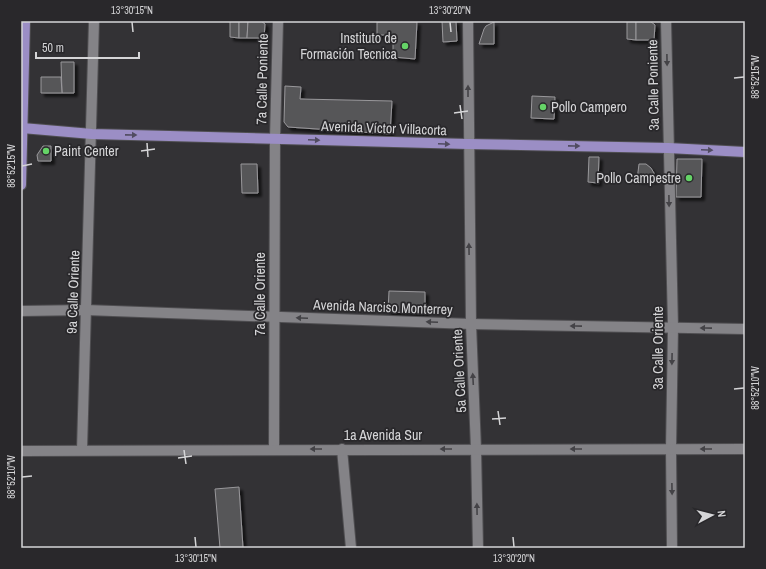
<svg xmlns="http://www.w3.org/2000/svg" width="766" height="569" font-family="'Archivo Narrow',sans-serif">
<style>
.building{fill:#575659;stroke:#99989b;filter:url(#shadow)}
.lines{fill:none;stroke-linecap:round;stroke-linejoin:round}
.minor-casing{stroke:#4f4e51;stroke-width:12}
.major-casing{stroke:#4f4e51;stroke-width:12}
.minor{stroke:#848387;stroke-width:10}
.major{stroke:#9b8ec5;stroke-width:10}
.oneway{fill:#444347}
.oneway2{fill:#514c61}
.ticks{fill:none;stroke:#d5d5d7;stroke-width:1.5}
.poi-dot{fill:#65d467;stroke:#29282b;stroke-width:1.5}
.labels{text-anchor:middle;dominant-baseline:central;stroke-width:3.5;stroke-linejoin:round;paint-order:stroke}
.poi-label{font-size:14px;fill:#d5d5d7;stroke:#29282b;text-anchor:end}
.street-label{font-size:14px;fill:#d5d5d7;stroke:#29282b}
.neatline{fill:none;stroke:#d5d5d7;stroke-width:1.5}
.ticks-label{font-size:10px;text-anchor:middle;fill:#d5d5d7}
</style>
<defs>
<filter id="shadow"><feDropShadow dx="3.5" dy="3.5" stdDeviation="1" flood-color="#0009"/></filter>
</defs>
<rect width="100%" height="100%" fill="#333235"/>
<g class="building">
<polygon points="230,21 239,21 239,38 230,37"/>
<polygon points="239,21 248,21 247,38 239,38"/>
<polygon points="248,21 261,21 265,24 264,38 247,38"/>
<polygon points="442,21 456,21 457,41 443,42"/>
<polygon points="627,21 636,21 636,40 627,39"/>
<polygon points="636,21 650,21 655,25 654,40 636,40"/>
<polygon points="377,22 417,22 415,59 393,57 393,35 377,35"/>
<polygon points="494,22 494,44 479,44 484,29 486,26"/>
<polygon points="61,62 74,62 74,93 62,93"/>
<polygon points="41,77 61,77 62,93 41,93"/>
<polygon points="285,86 301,87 300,99 392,101 390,134 288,127 284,122"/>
<polygon points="532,96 555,97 554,119 531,118"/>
<polygon points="43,146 51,146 51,161 38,161 37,155"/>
<polygon points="589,157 599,157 598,183 588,182"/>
<polygon points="677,159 702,159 701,197 676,197"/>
<polygon points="241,164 257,164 258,193 242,193"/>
<polygon points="639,164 646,164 651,168 654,173 654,180 637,180"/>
<polygon points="389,291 425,292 425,313 388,312"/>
<polygon points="239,487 243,548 220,548 215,489"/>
</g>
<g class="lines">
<defs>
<g id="minor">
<polyline points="468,21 471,324 476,449 478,548"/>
<polyline points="666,21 673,327 671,449 672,548"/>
<polyline points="21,311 86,310 471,324 745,329"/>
<polyline points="274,449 275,138 278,21"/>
<polyline points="342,449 351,548"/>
<polyline points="82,450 94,21"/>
<polyline points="21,451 745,449"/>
</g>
<g id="major">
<polyline points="22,128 92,134 468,144 668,148 745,152"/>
<polyline points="21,185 25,21"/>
</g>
</defs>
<use href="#minor" class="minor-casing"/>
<use href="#major" class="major-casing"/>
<use href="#minor" class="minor"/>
<use href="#major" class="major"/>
</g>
<defs><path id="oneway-solid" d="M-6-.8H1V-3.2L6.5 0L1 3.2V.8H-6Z"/></defs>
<g class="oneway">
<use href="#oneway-solid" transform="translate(667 60) rotate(89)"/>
<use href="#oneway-solid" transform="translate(468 91) rotate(-90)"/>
<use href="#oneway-solid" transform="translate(669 201) rotate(89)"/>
<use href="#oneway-solid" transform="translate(469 249) rotate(-91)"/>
<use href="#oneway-solid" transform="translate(302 318) rotate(-178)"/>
<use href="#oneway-solid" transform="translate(432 322) rotate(-178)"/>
<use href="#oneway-solid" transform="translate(576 326) rotate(-179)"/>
<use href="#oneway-solid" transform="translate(706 328) rotate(-179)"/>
<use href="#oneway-solid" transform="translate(672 359) rotate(91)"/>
<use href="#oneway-solid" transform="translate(473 379) rotate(-93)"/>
<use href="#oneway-solid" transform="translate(316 449) rotate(180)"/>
<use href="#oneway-solid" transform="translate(446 449) rotate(-180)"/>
<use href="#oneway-solid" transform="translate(576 449) rotate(180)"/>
<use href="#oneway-solid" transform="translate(706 449) rotate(-180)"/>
<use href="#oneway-solid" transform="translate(672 489) rotate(89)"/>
<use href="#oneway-solid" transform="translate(477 509) rotate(-91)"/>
</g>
<g class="oneway2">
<use href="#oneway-solid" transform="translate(131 135) rotate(1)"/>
<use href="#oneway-solid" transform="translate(314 140) rotate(2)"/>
<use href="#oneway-solid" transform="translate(444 144) rotate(2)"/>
<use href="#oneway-solid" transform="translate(574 146) rotate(1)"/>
<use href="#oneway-solid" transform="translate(707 150) rotate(3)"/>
</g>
<path class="ticks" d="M132 22 133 32M450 22 451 32M734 78 744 77M460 105 462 119M454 113 468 111M147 143 148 157M141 151 155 149M22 166 32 164M734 389 744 388M498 411 500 425M492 419 506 418M184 450 186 464M178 458 192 456M22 477 32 476M195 537 196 547M513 537 514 547"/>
<g class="poi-dot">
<circle cx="405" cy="46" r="4"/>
<circle cx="543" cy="107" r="4"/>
<circle cx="46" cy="151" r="4"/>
<circle cx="689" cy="178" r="4"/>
</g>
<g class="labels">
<g class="poi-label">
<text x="397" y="38">Instituto de<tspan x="397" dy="16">Formación Tecnica</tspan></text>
<text x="551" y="107" text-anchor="start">Pollo Campero</text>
<text x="54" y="151" text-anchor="start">Paint Center</text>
<text x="681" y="178">Pollo Campestre</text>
</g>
<g class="street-label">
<text transform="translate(262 79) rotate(-89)">7a Calle Poniente</text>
<text transform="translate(653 85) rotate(-91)">3a Calle Poniente</text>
<text transform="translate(384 128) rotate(2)">Avenida Víctor Villacorta</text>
<text transform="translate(73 292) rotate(-88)">9a Calle Oriente</text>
<text transform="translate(260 294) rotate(-90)">7a Calle Oriente</text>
<text transform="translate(383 307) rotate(2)">Avenida Narciso Monterrey</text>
<text transform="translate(658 348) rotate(-90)">3a Calle Oriente</text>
<text transform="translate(459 371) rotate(-93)">5a Calle Oriente</text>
<text x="383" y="435">1a Avenida Sur</text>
</g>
</g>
<rect width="766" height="569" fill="none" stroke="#29282b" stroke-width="44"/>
<g transform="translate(712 515) rotate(83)" stroke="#29282b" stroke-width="3" paint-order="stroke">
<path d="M0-3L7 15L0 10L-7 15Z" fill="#d5d5d7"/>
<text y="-6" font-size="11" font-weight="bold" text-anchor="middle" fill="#d5d5d7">N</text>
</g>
<path d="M36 52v6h103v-6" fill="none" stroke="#d5d5d7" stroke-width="2"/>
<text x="42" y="52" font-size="12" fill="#d5d5d7" stroke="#29282b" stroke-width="3" paint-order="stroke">50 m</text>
<rect x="22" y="22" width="722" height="525" class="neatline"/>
<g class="ticks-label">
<text x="132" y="14">13°30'15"N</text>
<text x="450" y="14">13°30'20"N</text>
<text transform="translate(755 77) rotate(-90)" y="4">88°52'15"W</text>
<text transform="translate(11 166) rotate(-90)" y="4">88°52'15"W</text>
<text transform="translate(755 388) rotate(-90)" y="4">88°52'10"W</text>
<text transform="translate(11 477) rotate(-90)" y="4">88°52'10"W</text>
<text x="196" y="562">13°30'15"N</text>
<text x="514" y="562">13°30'20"N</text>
</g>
</svg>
